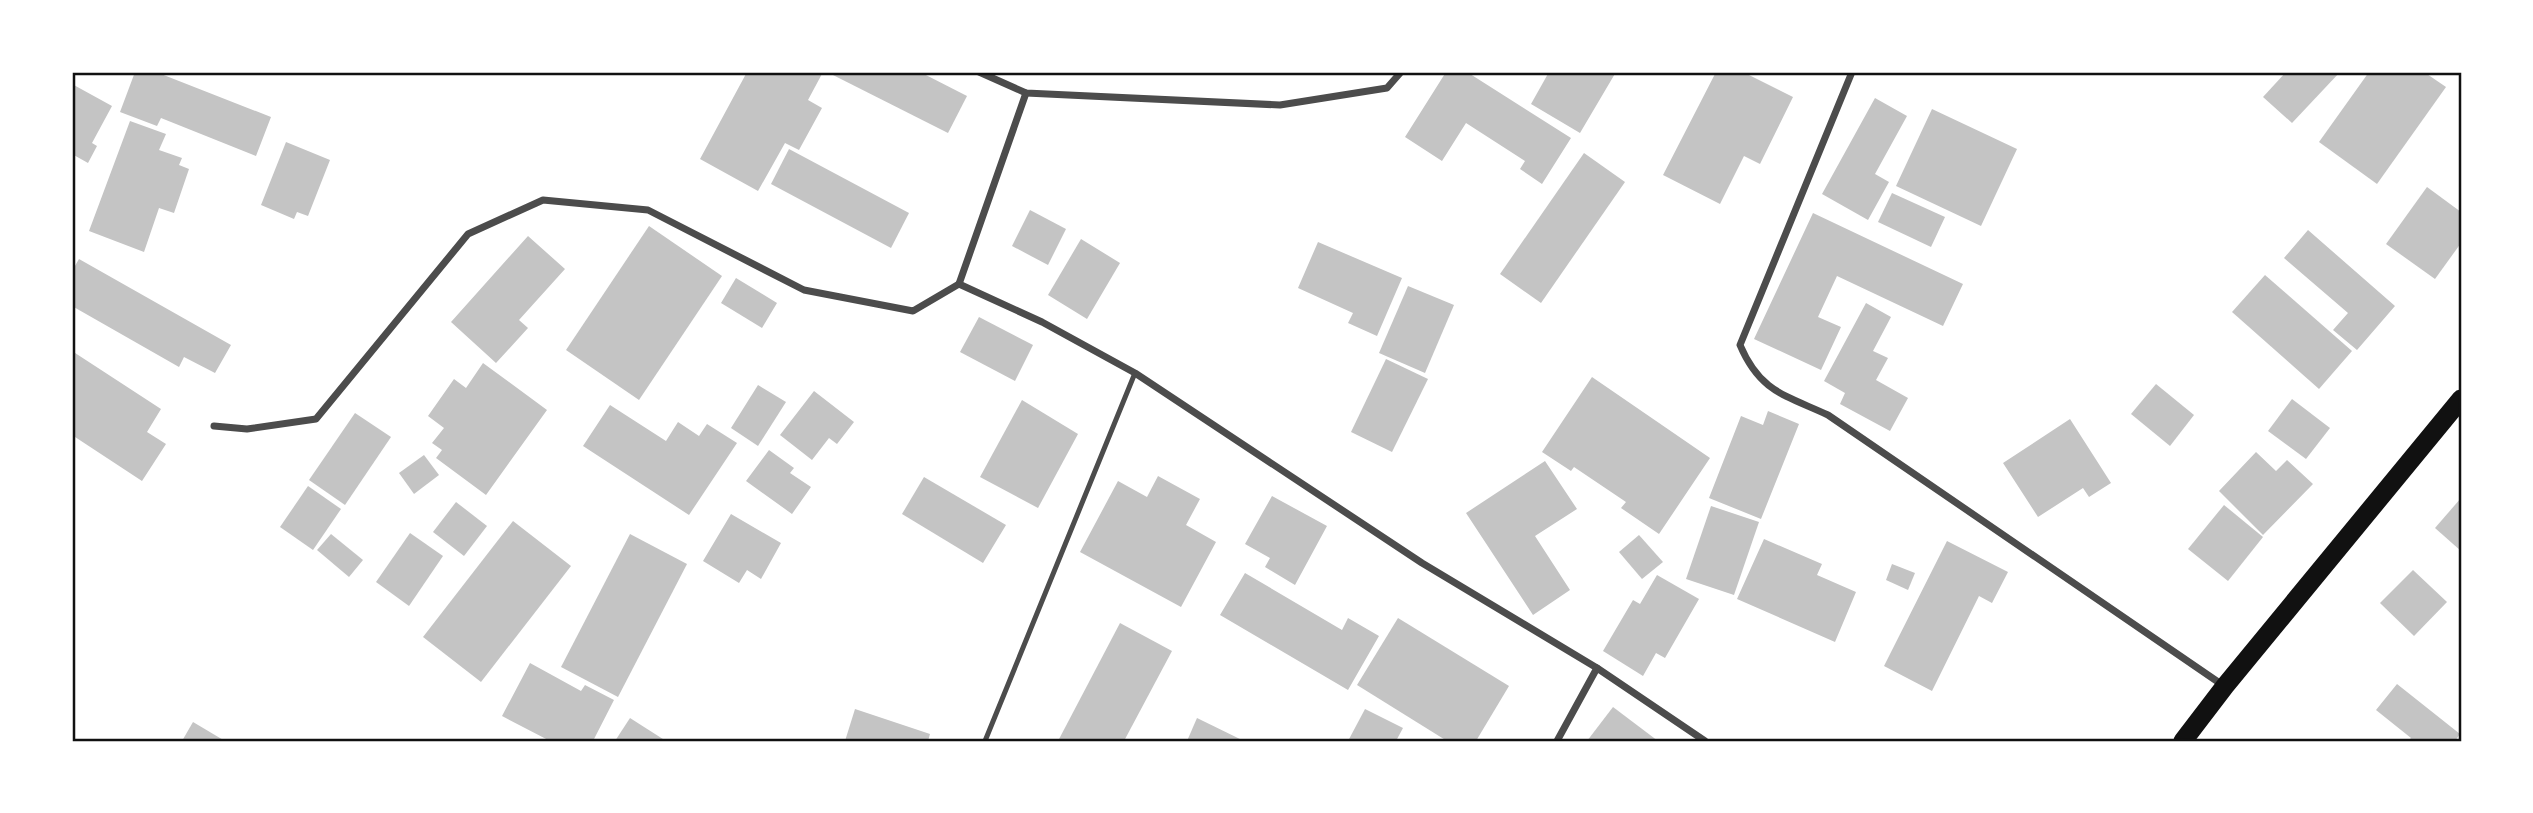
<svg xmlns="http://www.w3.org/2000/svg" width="2533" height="813" font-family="'IBM Plex Serif',serif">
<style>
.building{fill:#c4c4c4}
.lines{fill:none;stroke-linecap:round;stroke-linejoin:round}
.service{stroke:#4c4c4c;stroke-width:5}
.minor{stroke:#4c4c4c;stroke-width:7}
.trunk{stroke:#111;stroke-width:19}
.neatline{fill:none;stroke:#111;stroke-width:2.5}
</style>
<rect width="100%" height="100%" fill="#fff"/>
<g class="building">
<polygon points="135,72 156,72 271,117 256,156 161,118 157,126 120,112"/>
<polygon points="747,72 823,72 808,100 822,108 799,150 785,143 758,191 700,159"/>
<polygon points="827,72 920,72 967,96 948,133"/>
<polygon points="1446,72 1467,72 1571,138 1542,184 1520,169 1525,161 1466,123 1442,161 1405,137"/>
<polygon points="1549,72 1561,75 1564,72 1616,72 1580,133 1531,104"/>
<polygon points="1716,72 1743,72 1793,97 1760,164 1744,156 1720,204 1663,175"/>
<polygon points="2286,72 2340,72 2292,123 2263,97"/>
<polygon points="2369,72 2424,72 2446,87 2377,184 2319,142"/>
<polygon points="72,84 112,106 92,143 97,146 88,163 72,154"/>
<polygon points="1875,98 1907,116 1875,174 1889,182 1868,220 1822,194"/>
<polygon points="1932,109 2017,149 1981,226 1896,186"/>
<polygon points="130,121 166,134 159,150 182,158 179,165 189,169 174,213 159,208 144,252 89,231"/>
<polygon points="286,142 330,160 308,216 297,212 294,219 261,205"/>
<polygon points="789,149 909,213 891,248 771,184"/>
<polygon points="1584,153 1625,182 1541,303 1500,274"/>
<polygon points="2427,187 2461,212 2461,243 2435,279 2386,244"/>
<polygon points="1892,193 1945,217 1931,247 1878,222"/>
<polygon points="1030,210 1066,229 1048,265 1012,246"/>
<polygon points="1813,213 1963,284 1943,326 1837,276 1818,317 1841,327 1821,370 1754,339"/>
<polygon points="649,226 722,276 639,400 566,350"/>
<polygon points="2308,230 2395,306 2357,350 2333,330 2348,313 2284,258"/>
<polygon points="528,236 565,269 519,320 528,328 496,363 451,322"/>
<polygon points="1081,239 1120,263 1087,319 1048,295"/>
<polygon points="1318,242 1402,278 1377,336 1348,323 1353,313 1298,288"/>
<polygon points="79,259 231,345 215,373 184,357 179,367 72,306 72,271"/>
<polygon points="2265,275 2352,351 2319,389 2232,312"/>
<polygon points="736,278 777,303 762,328 721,303"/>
<polygon points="1408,286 1454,305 1425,373 1379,353"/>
<polygon points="1866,303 1891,317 1873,351 1888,358 1876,380 1908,398 1890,431 1840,404 1845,393 1824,381"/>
<polygon points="979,317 1033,345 1015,381 960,352"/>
<polygon points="72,351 161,409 147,432 166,444 142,481 72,435"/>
<polygon points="1386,359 1428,379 1392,452 1351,432"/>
<polygon points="483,363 547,410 486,495 436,458 442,450 432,443 444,428 428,416 454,379 466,388"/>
<polygon points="1592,377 1710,458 1659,534 1621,508 1626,502 1574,467 1571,471 1542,452"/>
<polygon points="2156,384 2194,415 2170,446 2131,414"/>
<polygon points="758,385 786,402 758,446 731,428"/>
<polygon points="814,391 854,422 837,444 829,438 812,460 780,435"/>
<polygon points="2292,399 2330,428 2306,459 2268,431"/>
<polygon points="1022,400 1078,434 1038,508 980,477"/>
<polygon points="610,405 666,441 678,422 699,436 707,424 737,443 689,515 583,446"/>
<polygon points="1768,411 1799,424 1761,519 1709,498 1741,416 1763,425"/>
<polygon points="355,413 391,437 345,505 309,480"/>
<polygon points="2070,419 2111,483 2089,497 2083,488 2038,517 2003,463"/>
<polygon points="769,450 794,468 790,473 811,487 792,514 746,481"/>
<polygon points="2256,452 2276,471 2287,460 2313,484 2263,535 2219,491"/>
<polygon points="424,455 439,475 414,494 399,473"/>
<polygon points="1545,461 1577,509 1535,536 1570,590 1533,615 1466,513"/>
<polygon points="1158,476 1200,499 1186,525 1216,542 1181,607 1080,552 1118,481 1147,497"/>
<polygon points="924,477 1006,525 983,563 902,514"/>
<polygon points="308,486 341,509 313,550 280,527"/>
<polygon points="1272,496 1327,526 1295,585 1265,567 1270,558 1245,544"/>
<polygon points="2461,498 2461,551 2435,528"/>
<polygon points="456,502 487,526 464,556 433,532"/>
<polygon points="2224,505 2263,537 2228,581 2188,549"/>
<polygon points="1711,506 1759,522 1734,595 1686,579"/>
<polygon points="731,514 781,543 761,579 747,570 739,583 703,561"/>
<polygon points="513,521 571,566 481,682 423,637"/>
<polygon points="410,533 443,556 409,606 376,582"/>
<polygon points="331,534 363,560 349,577 317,550"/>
<polygon points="630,534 687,564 618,697 561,667"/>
<polygon points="1639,535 1663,562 1642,579 1619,552"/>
<polygon points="1764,539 1822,564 1817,575 1856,592 1835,642 1737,599"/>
<polygon points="1947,541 2008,572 1992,603 1979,596 1932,691 1884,666"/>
<polygon points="1892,564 1915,573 1908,590 1886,580"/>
<polygon points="2413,570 2447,602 2414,636 2380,603"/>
<polygon points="1245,573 1342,630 1348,618 1379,636 1348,690 1220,615"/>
<polygon points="1657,575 1699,599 1665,658 1656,653 1643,676 1603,651 1633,600 1640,604"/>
<polygon points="1398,618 1509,686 1476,741 1447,741 1357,685"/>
<polygon points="1120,623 1172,651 1124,741 1058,741"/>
<polygon points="530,663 581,691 585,685 614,700 593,741 550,741 502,716"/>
<polygon points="2397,684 2460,734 2455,741 2408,741 2411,738 2376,710"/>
<polygon points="1613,707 1658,741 1587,741"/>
<polygon points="855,709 930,734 928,741 845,741"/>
<polygon points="1365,709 1403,728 1396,741 1348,741"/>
<polygon points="630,718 666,741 615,741"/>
<polygon points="1197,718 1244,741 1187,741"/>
<polygon points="193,722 225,741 182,741"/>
</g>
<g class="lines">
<polyline class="service" points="985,741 1135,373"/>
<g class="minor">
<polyline points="979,72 1026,93 1280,105 1387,88 1401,72"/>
<path d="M1852 72 1740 345C1760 392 1785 395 1828 415L2224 686"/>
<polyline points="959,284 1026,93"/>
<polyline points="214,426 247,429 316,419 468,234 543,200 648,210 804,290 913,311 959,284 1042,322 1135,373 1422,563 1597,668 1705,741"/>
<polyline points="1557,741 1597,668"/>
</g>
<polyline class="trunk" points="2183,741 2225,686 2461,399"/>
</g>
<rect width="2533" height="813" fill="none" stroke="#ffffff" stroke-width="147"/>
<rect x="74" y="74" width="2386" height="666" class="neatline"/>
</svg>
